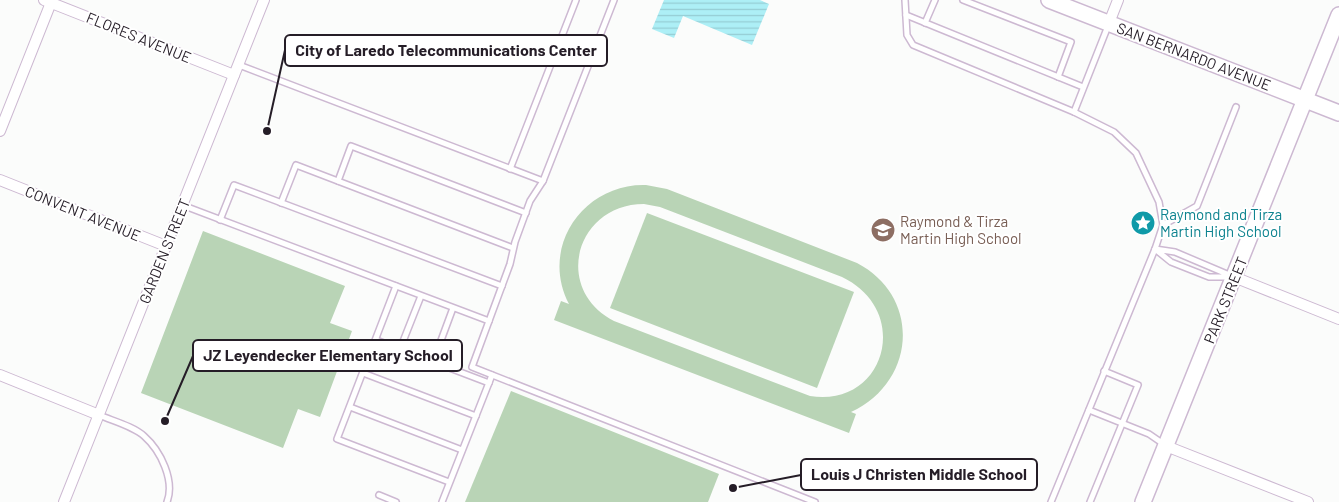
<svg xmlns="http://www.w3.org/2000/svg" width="1339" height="502" font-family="Barlow,sans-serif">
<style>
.green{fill:#b9d4b6;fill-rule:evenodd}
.water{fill:url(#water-rules)}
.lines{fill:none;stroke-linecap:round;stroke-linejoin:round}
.lane-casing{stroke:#cdb9d2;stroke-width:8}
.street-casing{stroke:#cdb9d2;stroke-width:12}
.secondary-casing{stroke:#cdb9d2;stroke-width:18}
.lane{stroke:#fff;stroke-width:5}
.street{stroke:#fff;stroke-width:10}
.secondary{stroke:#fff;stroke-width:15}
.labels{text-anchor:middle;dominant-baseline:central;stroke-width:4;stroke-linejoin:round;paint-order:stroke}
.street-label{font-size:15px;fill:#251d27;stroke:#fff}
.culture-label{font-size:15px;fill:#0d838f;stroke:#fff;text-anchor:start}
.education-label{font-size:15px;fill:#785e54;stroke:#fff;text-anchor:start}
.leader{fill:none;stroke:#251d27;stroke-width:2}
.callout-dot{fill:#251d27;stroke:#fff;stroke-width:2}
.callout{fill:#fff;stroke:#251d27;stroke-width:2}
.callout-label{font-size:16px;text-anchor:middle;font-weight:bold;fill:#251d27}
</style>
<defs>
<pattern id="water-rules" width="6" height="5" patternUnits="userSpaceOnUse" patternTransform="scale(1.25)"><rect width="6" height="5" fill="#adeff6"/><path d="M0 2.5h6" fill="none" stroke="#95ccd3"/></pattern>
</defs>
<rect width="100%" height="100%" fill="#fbfcfb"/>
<g class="green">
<path d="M646 185 667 189 857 263C922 297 916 382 851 412L856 414 849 433 554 320 561 301 569 304C539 247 584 183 646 185ZM644 204 660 207 842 277C913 311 885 408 810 396L614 321C552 289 576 204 644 204Z"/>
<polygon points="647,213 854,292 817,388 610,308"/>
<polygon points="203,231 345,286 330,323 352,331 320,417 298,409 283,448 141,393"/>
<polygon points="511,391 719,474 708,502 465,502"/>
</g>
<polygon class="water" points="664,0 760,0 769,4 752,45 683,16 674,38 652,29"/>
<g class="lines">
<defs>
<g id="lane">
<polyline points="905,0 907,35 913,45 1074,112 1114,132 1136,153 1159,202 1163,225 1155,249 1051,502"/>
<polyline points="963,0 1071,42 1058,77"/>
<polyline points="906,15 1083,87"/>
<polyline points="925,23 935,0"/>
<polyline points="239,65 543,181 614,0"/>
<polyline points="1074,112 1108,26"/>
<polyline points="510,169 576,0"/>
<polyline points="338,181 351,146 526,213"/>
<polyline points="543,181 530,201 515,242 510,264 472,367 815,502"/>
<polyline points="281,203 296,165 513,248"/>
<polyline points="182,205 489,321"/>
<polyline points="220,220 234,185 502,286"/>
<polyline points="1163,225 1197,206 1236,107"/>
<polygon points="1155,249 1175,252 1234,277 1209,277 1171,262"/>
<polyline points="396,286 337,439 449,482"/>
<polyline points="376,340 489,383"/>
<polyline points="400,349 421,296"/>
<polyline points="433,362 453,308"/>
<polyline points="363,373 476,416"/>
<polyline points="350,407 462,450"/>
<polyline points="1089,410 1149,434 1165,445"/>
<path d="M99 415C113 421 133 426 144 436 161 451 175 481 167 502"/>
<polyline points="379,495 396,502"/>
<polyline points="442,502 492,375"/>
<polyline points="1090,502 1138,385 1104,371"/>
</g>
<g id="street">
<polyline points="44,0 234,75"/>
<polyline points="1109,23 1118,0"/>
<polyline points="0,131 52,0"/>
<polyline points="0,180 166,246"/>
<polyline points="1234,277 1339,319"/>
<polyline points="0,375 99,415"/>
<polyline points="1166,446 1308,502"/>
<polyline points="64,502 264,0"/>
</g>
<g id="secondary">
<polyline points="1049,0 1339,113"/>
<polyline points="1143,502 1339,15"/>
</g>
</defs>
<use href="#lane" class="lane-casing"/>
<use href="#street" class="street-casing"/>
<use href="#secondary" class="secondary-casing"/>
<use href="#lane" class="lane"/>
<use href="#street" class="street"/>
<use href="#secondary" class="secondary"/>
</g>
<defs>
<symbol id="sight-disc" viewBox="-11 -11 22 22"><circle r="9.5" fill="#0f9aa8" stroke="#fff"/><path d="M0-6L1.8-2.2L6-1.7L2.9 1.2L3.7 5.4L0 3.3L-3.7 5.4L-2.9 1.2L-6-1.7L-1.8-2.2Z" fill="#fff"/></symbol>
<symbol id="school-disc" viewBox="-11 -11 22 22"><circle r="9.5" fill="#8d6e63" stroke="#fff"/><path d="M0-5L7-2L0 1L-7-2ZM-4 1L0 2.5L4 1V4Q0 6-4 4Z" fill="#fff"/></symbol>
</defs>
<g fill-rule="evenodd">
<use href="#sight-disc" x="1129" y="209" width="28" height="28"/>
<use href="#school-disc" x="869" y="216" width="28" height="28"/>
</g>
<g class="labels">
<g class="street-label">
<text transform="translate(139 37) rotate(22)">FLORES AVENUE</text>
<text transform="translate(1194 56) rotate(21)">SAN BERNARDO AVENUE</text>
<text transform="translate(83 213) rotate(22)">CONVENT AVENUE</text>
<text transform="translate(164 251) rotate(-68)">GARDEN STREET</text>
<text transform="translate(1225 300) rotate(-68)">PARK STREET</text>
</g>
<g class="culture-label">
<text x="1160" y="214">Raymond and Tirza<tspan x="1160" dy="17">Martin High School</tspan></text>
</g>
<g class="education-label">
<text x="900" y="221">Raymond &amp; Tirza<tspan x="900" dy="17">Martin High School</tspan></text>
</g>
</g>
<path class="leader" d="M267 131L285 50M165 421L193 356M733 488L801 475"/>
<g class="callout-dot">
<circle cx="267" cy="131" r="5"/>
<circle cx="165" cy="421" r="5"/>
<circle cx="733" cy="488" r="5"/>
</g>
<g class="callout">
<rect x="285" y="35" width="322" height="31" rx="5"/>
<rect x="193" y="340" width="269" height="31" rx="5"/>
<rect x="801" y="459" width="236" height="31" rx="5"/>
</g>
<g class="callout-label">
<text x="446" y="56">City of Laredo Telecommunications Center</text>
<text x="328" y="361">JZ Leyendecker Elementary School</text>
<text x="919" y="480">Louis J Christen Middle School</text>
</g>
</svg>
